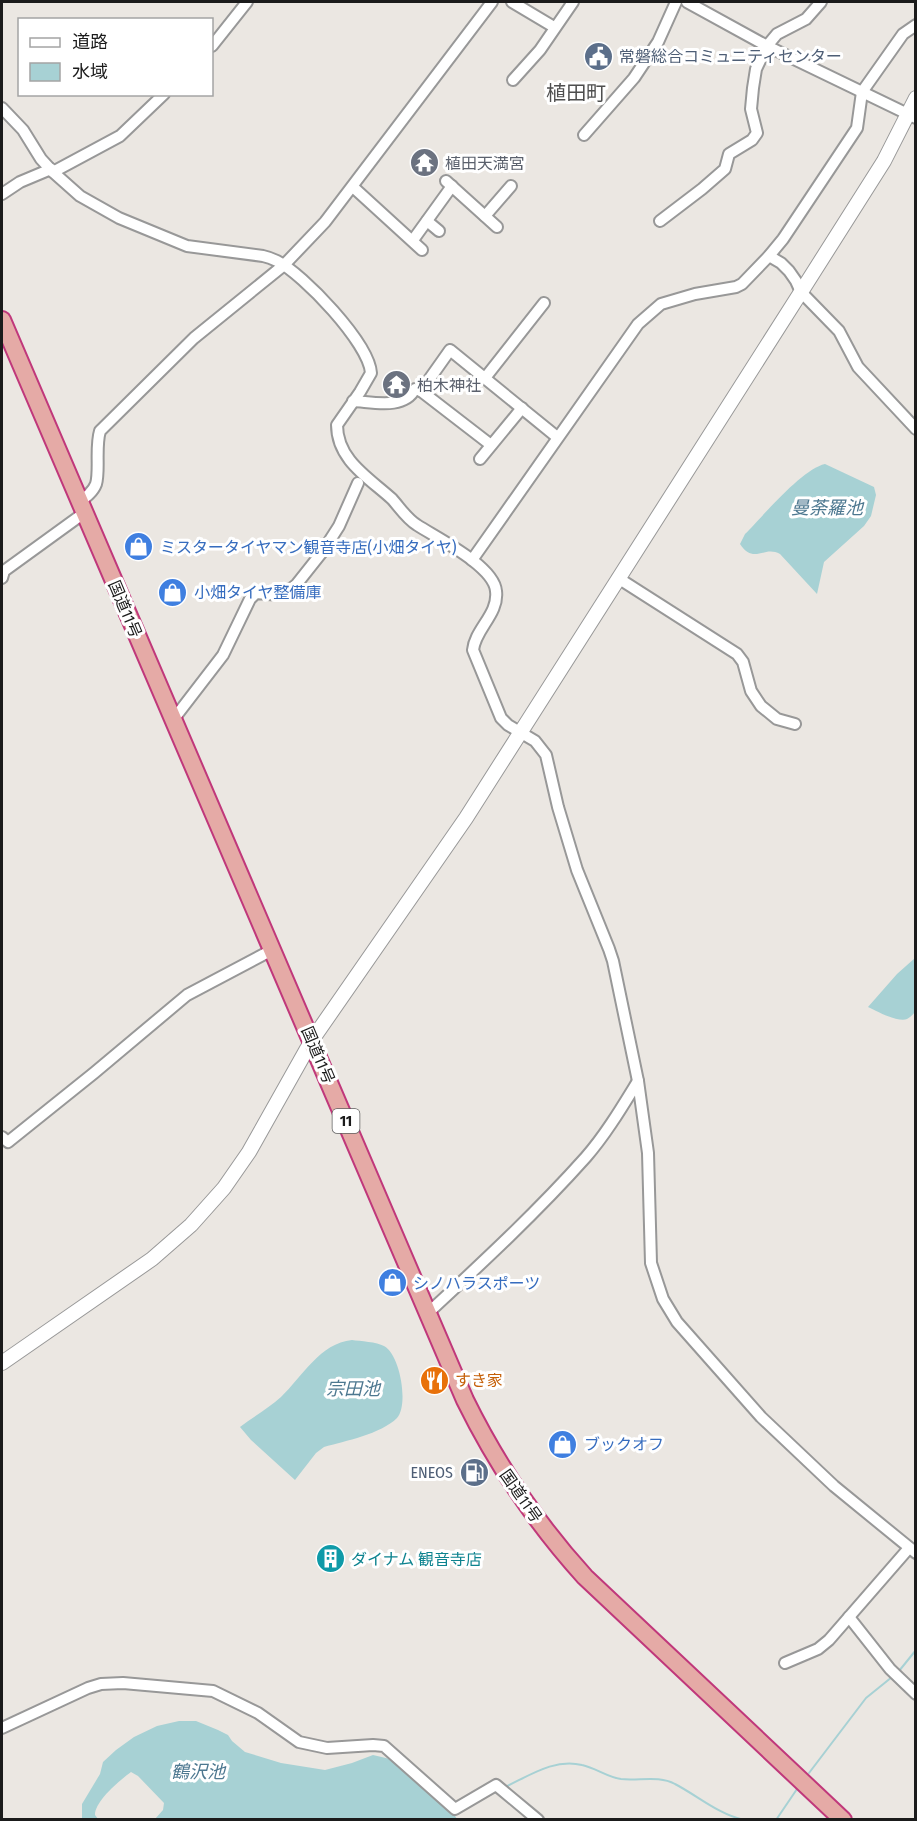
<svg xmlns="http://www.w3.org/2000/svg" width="917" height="1821" font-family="'Fira Sans Condensed','Noto Sans JP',sans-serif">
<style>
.water{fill:#a7d1d4}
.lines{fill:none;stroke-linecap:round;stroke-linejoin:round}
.stream{stroke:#a7d1d4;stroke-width:2}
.minor-casing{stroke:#989898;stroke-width:14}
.tertiary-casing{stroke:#989898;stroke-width:16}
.trunk-casing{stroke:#c0387b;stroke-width:20}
.minor{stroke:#fff;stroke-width:10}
.tertiary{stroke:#fff;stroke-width:14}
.trunk{stroke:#e5aaa6;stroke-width:16}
.labels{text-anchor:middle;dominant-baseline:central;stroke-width:6;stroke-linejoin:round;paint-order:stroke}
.shield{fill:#fff;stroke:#5f5f5f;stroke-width:1.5}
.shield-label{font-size:15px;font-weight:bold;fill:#1b1b1b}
.service-label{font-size:16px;fill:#4e5e75;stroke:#fff;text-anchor:start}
.worship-label{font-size:16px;fill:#5b616d;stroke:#fff;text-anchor:start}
.shop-label{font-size:16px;fill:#366cbe;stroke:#fff;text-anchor:start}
.street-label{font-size:16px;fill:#1b1b1b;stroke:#fff}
.food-label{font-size:16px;fill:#c56008;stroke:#fff;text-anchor:start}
.culture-label{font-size:16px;fill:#0d838f;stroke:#fff;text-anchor:start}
.water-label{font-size:18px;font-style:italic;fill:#4d7890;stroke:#fff}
.quarter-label{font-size:20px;fill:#4e4e4e;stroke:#fff}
</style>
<rect width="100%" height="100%" fill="#ebe7e2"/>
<g class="water">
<path d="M825 464 874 487 876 495 871 516 864 526 824 562 817 594 780 554C764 545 754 565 740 544L745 534C763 516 802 469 825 464Z"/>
<path d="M915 958V1012C913 1014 911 1017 907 1019 899 1023 876 1011 868 1007L897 974Z"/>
<path d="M352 1340C360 1341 377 1342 384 1346 400 1354 409 1405 397 1418 381 1434 345 1441 324 1447L316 1453 295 1480 251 1440 240 1427C253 1417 269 1408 281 1397 302 1377 320 1343 352 1340Z"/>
<path d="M179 1721H196L218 1730 228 1735 232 1741 245 1752 281 1763 325 1770 352 1763 373 1755 390 1759 451 1810 457 1819H155L163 1810 164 1803 138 1776 131 1772C119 1781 95 1801 95 1815L98 1819 82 1818V1804L100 1774 103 1762 116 1750 134 1737 157 1726Z"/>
</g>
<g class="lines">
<g class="stream">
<polyline points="899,1671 916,1650"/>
<polyline points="809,1773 866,1698 892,1677"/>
<path d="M505 1787C529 1776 554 1758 582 1765 596 1768 607 1777 621 1779 639 1781 659 1775 675 1784 698 1796 718 1814 744 1820"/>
<polyline points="481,1800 497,1791"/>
<polyline points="776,1820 797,1789"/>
</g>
<defs>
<g id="minor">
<polyline points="512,2 554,27"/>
<polyline points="687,2 767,46 916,118"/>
<polyline points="212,46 247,2"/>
<polyline points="513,80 540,50 573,2"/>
<path d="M2 108 23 130 41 159 53 172 80 196 119 218 187 246 263 256C268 257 273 259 277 261 303 274 369 343 371 373L360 392 337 425C337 460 369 478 392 499 400 508 407 519 417 525 437 538 494 566 496 591 499 614 475 629 473 650L501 718 508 725 535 741 546 755 558 807 577 870 609 949 613 961 638 1081 648 1153 651 1263 663 1299 677 1322 761 1417 834 1486 916 1553"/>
<polyline points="584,135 634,78 658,42 676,2"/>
<polyline points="53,172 120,136 164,94"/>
<polyline points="446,181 497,227"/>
<polyline points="353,187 422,250"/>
<polyline points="2,194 20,182 51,169"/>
<polyline points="485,216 511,186"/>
<polyline points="427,221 439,231"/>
<polyline points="660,221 702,189 725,169 729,154 752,140 757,133 751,109 753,88 756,69 767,46 777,34 806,19 821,2"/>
<polyline points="413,240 452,186"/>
<polyline points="769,256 781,263 789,271 796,281 801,292 839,331 858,367 916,429"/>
<polyline points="485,378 544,303"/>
<path d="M353 401C373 402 404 410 415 389L421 391"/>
<polyline points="491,445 421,391 450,350 557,437"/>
<polyline points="480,459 522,408"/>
<path d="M79 502C86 497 93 492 96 484 100 471 95 447 100 431L194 338 284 265 325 222 492 2"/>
<polyline points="472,560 638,324 661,304 695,294 736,287 742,284 769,256 783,239 857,128 862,92 903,34 916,25"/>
<polyline points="2,578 4,571 84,513"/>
<polyline points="618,578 737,654 743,662 751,691 761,706 777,719 795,724"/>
<polyline points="173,720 223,655 250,599 256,593 280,595 286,593 296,585 323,551 339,526 358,483"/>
<polyline points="2,1137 8,1142 94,1073 187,995 272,950"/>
<path d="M428 1313C482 1263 537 1212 586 1157 606 1134 622 1107 638 1081"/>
<polyline points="849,1617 890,1669 916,1694"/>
<polyline points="785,1663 818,1649 829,1640 909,1548"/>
<polyline points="2,1728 88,1688 101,1684 123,1683 213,1691 258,1713 299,1742 327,1748 373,1745 384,1746 455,1809 496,1785 538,1820"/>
</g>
<polyline id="tertiary" points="2,1363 152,1259 191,1225 224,1188 249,1152 312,1040 466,818 801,292 884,161 916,98"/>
<path id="trunk" d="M2 320 465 1400C497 1465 536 1523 585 1577L843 1820"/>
</defs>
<use href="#minor" class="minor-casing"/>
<use href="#tertiary" class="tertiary-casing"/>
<use href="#trunk" class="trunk-casing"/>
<use href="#minor" class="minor"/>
<use href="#tertiary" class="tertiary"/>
<use href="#trunk" class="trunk"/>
</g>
<defs>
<symbol id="civic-disc" viewBox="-11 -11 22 22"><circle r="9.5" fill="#5c6f8a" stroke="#fff"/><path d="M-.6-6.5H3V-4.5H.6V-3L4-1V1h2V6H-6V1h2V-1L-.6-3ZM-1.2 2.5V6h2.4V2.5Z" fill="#fff"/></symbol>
<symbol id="temple-disc" viewBox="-11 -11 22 22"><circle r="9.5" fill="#6b7280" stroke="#fff"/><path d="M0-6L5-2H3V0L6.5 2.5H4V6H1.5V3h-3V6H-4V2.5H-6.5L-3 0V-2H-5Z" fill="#fff"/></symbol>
<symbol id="shop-disc" viewBox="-11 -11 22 22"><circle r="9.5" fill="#3f7fe0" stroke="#fff"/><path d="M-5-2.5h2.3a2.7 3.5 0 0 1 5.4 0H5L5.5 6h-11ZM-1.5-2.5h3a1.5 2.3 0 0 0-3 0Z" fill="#fff"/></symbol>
<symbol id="restaurant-disc" viewBox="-11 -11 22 22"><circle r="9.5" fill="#e8710a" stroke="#fff"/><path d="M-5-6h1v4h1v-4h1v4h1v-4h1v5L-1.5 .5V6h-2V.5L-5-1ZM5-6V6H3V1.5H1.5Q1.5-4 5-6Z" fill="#fff"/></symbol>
<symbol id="fuel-disc" viewBox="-11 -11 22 22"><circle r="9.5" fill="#5c6f8a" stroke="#fff"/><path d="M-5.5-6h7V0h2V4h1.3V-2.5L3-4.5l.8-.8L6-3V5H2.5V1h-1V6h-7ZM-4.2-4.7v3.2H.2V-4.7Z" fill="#fff"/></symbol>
<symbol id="building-disc" viewBox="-11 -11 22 22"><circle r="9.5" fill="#0f9aa8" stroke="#fff"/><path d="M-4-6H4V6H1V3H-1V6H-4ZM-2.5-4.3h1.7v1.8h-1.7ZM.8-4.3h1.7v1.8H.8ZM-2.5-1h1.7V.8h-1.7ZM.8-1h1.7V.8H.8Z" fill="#fff"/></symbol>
</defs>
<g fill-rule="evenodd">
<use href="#civic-disc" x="582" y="40" width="33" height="33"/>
<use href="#temple-disc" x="408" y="146" width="33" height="33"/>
<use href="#temple-disc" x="380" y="368" width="33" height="33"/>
<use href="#shop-disc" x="122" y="530" width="33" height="33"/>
<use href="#shop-disc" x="156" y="576" width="33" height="33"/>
<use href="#shop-disc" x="376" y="1266" width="33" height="33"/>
<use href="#restaurant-disc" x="418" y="1364" width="33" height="33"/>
<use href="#shop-disc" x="546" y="1428" width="33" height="33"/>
<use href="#fuel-disc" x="458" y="1456" width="33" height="33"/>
<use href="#building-disc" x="314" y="1542" width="33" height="33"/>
</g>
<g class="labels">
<rect class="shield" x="332.5" y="1109" width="27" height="24" rx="4.5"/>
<g class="shield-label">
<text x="346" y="1121">11</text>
</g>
<g class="service-label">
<text x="619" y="56">常磐総合コミュニティセンター</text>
<text x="453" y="1472" text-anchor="end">ENEOS</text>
</g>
<g class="worship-label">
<text x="445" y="163">植田天満宮</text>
<text x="417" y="385">柏木神社</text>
</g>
<g class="shop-label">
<text x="160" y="547">ミスタータイヤマン観音寺店(小畑タイヤ)</text>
<text x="194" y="592">小畑タイヤ整備庫</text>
<text x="413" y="1283">シノハラスポーツ</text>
<text x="584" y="1444">ブックオフ</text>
</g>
<g class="street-label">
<text transform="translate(125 609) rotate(67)">国道11号</text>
<text transform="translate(318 1055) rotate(67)">国道11号</text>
<text transform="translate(521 1496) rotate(55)">国道11号</text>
</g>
<g class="food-label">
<text x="455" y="1380">すき家</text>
</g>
<g class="culture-label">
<text x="351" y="1559">ダイナム 観音寺店</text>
</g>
<g class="water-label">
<text x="827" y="508">曼荼羅池</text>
<text x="353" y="1389">宗田池</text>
<text x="198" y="1772">鶴沢池</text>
</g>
<g class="quarter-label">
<text x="576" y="93">植田町</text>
</g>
</g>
<rect width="917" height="1821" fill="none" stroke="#1b1b1b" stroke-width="6"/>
<rect x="18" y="18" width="195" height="78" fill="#ffffff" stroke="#a4a4a4" stroke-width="1.5"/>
<rect x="30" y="38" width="30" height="9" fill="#ffffff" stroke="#a4a4a4" stroke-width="1.5"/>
<text x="72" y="48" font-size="18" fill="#1b1b1b">道路</text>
<rect x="30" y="63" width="30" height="18" fill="#a7d1d4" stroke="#a4a4a4" stroke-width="1.5"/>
<text x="72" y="78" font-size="18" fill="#1b1b1b">水域</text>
</svg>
